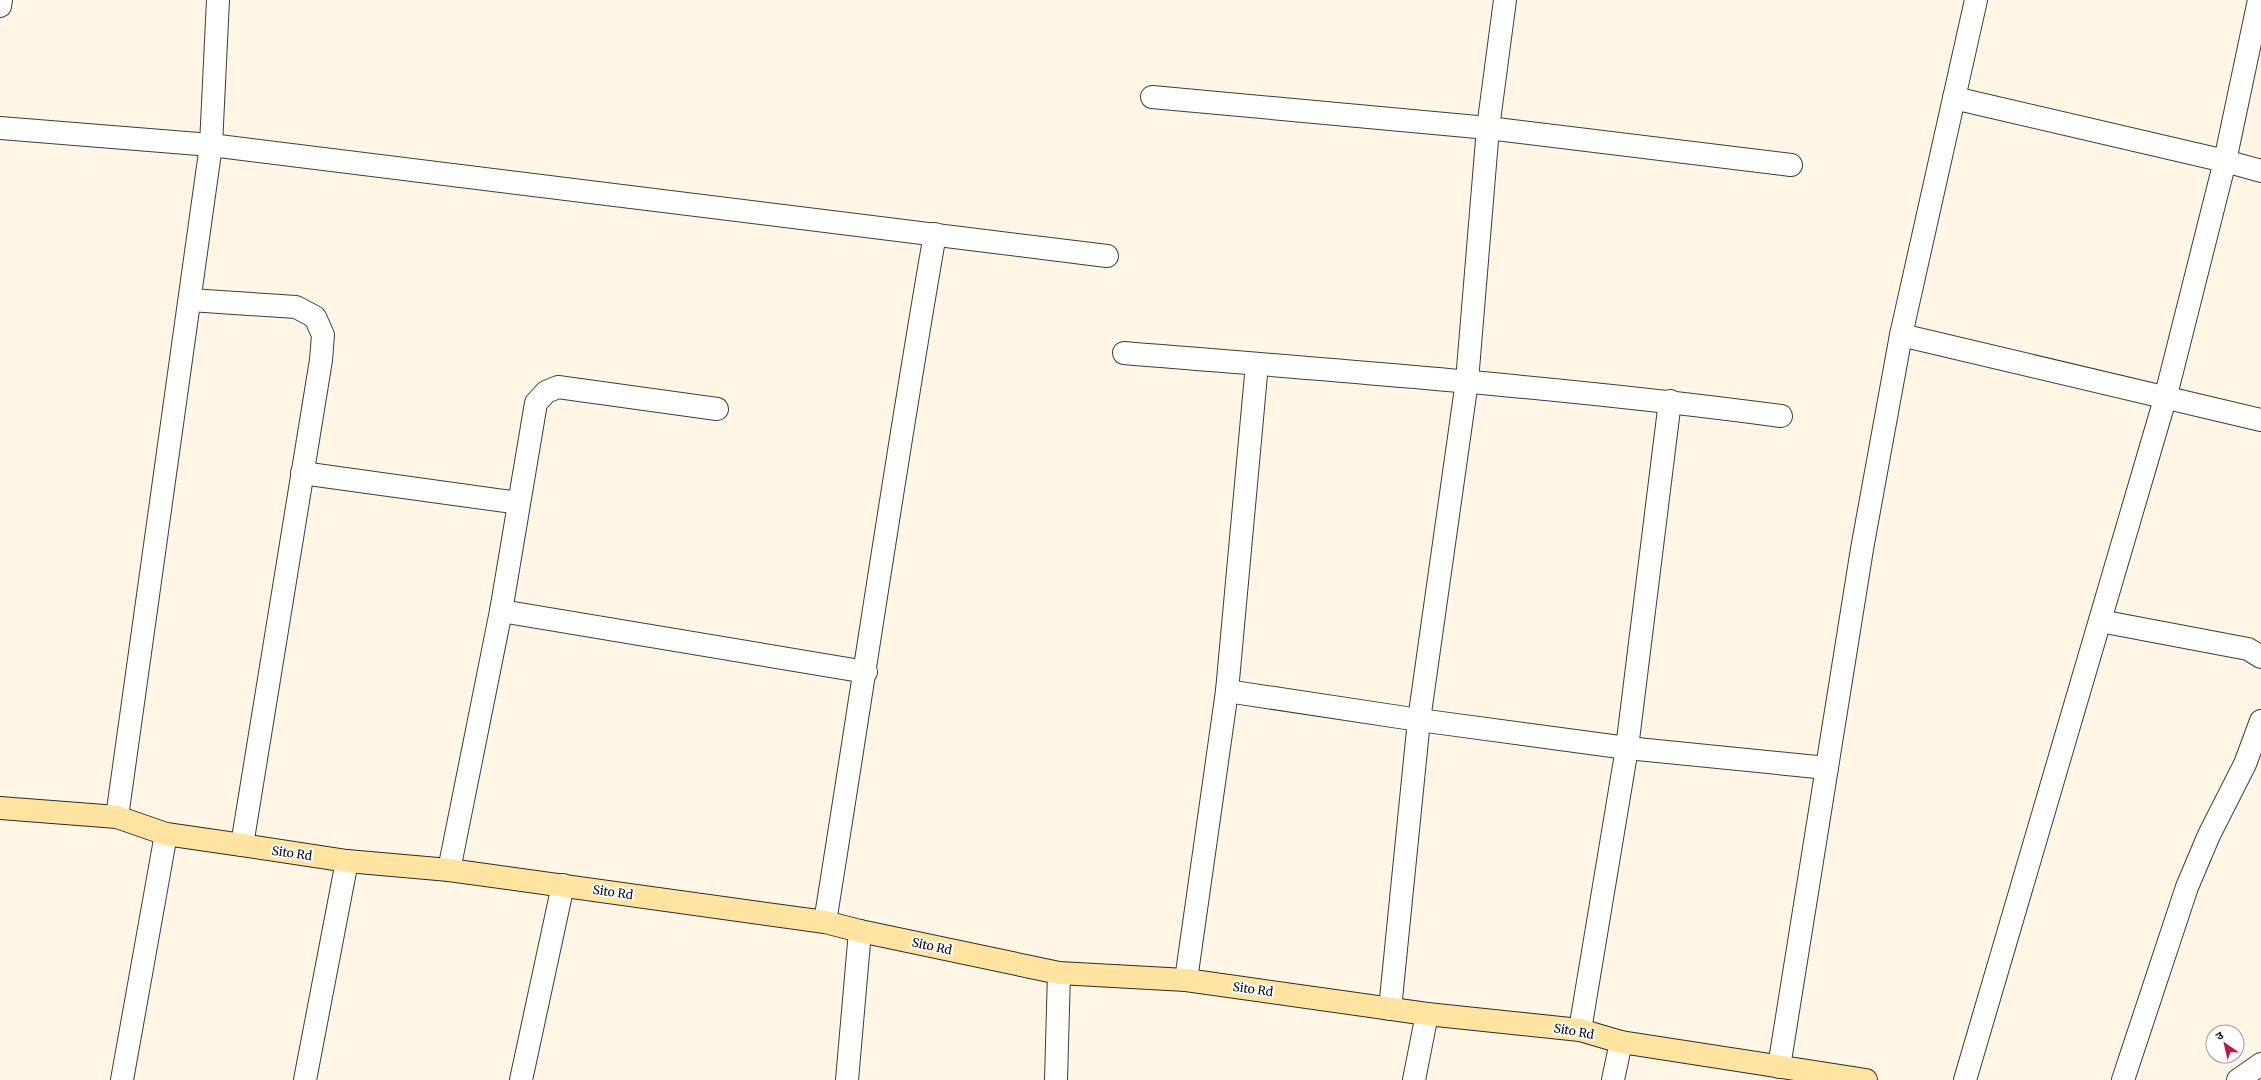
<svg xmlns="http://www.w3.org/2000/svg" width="2261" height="1080" font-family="Merriweather,'Noto Sans Devanagari',serif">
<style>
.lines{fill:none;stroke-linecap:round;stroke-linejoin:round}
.minor-casing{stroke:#3c3c3c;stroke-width:24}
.secondary-casing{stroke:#2b2b2b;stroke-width:24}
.minor{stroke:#fff;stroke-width:22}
.secondary{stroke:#ffe4a1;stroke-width:22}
.labels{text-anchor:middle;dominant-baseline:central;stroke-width:4;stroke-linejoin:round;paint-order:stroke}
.street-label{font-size:12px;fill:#090909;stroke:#fff}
</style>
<rect width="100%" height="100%" fill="#fff6e6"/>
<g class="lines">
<defs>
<g id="minor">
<polyline points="1976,0 1901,335 2261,420"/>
<polyline points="0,6 1,0"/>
<polyline points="1152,97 1488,128 1791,165"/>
<polyline points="1954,98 2225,161 2261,171"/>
<polyline points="0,128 211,145 1107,256"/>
<polyline points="190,300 296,307 315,317 323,335 321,360 242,845"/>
<path d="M1124 353C1343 371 1563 387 1781 416"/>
<polyline points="302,473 519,503"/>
<polyline points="501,611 866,672"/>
<polyline points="2100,621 2248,649 2261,657"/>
<polyline points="1227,691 1419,720 1627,748 1827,768"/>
<polyline points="117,817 211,145 218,0"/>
<polyline points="449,870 501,611 536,403 546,392 558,387 717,409"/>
<path d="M825 922C862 693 895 463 935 234"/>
<polyline points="1186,980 1227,691 1257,364"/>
<polyline points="1390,1009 1419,720 1467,381 1488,128 1505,0"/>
<polyline points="1580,1030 1627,748 1670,401"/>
<polyline points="1779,1067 1862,549 1901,335"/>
<polyline points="122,1080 166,834"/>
<polyline points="305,1080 347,861"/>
<polyline points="521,1080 563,885"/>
<polyline points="847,1080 860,931"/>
<polyline points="1056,1080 1059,973"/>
<polyline points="1414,1080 1427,1014"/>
<polyline points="1613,1080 1621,1042"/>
<polyline points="1965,1080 2165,399 2225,161 2259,0"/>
<polyline points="2123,1080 2187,887 2209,835 2245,764 2261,721"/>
<polyline points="2238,1080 2261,1064"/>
</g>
<polyline id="secondary" points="0,808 117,817 166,834 242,845 347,861 449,870 825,922 860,931 1059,973 1186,980 1427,1014 1580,1030 1621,1042 1866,1080"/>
</defs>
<use href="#minor" class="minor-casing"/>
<use href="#secondary" class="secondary-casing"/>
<use href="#minor" class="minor"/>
<use href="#secondary" class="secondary"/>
</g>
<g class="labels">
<g class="street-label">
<text transform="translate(292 853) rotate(8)">Sito Rd</text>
<text transform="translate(613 892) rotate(8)">Sito Rd</text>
<text transform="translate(932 946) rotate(12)">Sito Rd</text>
<text transform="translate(1253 989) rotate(8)">Sito Rd</text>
<text transform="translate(1574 1031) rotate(10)">Sito Rd</text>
</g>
</g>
<g transform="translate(2225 1044) rotate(326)"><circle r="19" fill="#ffffff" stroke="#9d9d9d"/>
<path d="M0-3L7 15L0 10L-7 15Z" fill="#c4173d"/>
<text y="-6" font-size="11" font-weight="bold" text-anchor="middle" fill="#090909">उ</text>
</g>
</svg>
